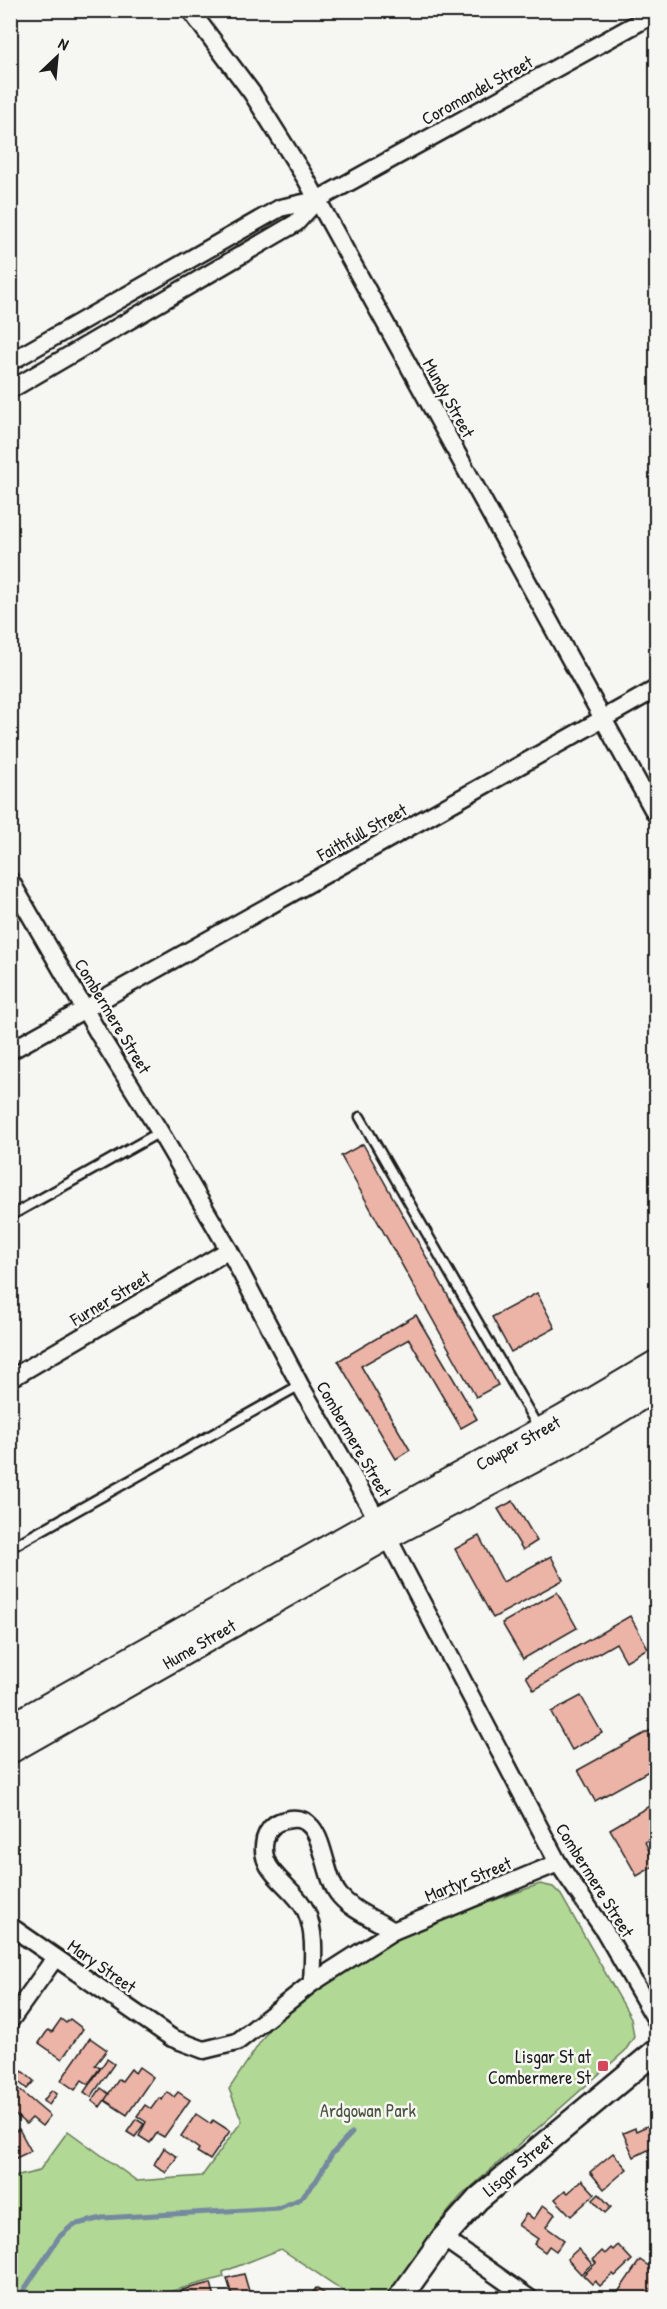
<svg xmlns="http://www.w3.org/2000/svg" width="667" height="2309" font-family="'Patrick Hand',sans-serif">
<style>
.green{fill:#b1d895;stroke:#667a58;stroke-width:1.5}
.lines{fill:none;stroke-linecap:round;stroke-linejoin:round}
.stream{stroke:#74899f;stroke-width:5}
.building{fill:#ecb3a7;stroke:#1c1c1c;stroke-width:1.5}
.lane-casing{stroke:#1c1c1c;stroke-width:13}
.street-casing{stroke:#1c1c1c;stroke-width:21}
.secondary-casing{stroke:#1c1c1c;stroke-width:27}
.primary-casing{stroke:#1c1c1c;stroke-width:30}
.lane{stroke:#f6f6f2;stroke-width:8}
.street{stroke:#f6f6f2;stroke-width:16}
.secondary{stroke:#f6f6f2;stroke-width:22}
.primary{stroke:#f6f6f2;stroke-width:26}
.poi-dot{fill:#d1495b;stroke:#f6f6f2;stroke-width:2}
.labels{text-anchor:middle;dominant-baseline:central;stroke-width:5;stroke-linejoin:round;paint-order:stroke}
.street-label{font-size:18px;fill:#1c1c1c;stroke:#f6f6f2}
.poi-label{font-size:18px;fill:#1c1c1c;stroke:#f6f6f2;text-anchor:end}
.park-label{font-size:18px;fill:#495440;stroke:#f6f6f2}
</style>
<rect width="100%" height="100%" fill="#f6f6f2"/>
<filter id="ink" filterUnits="userSpaceOnUse"><feTurbulence type="fractalNoise" baseFrequency=".0167" numOctaves="2"/><feDisplacementMap in="SourceGraphic" scale="12" xChannelSelector="R" yChannelSelector="G"/><feConvolveMatrix kernelMatrix="1 2 1 2 8 2 1 2 1" color-interpolation-filters="sRGB"/></filter>
<g filter="url(#ink)">
<polygon class="green" points="540,1884 553,1887 561,1895 631,2018 634,2037 625,2051 461,2196 434,2229 386,2298 354,2298 281,2249 223,2272 224,2277 146,2298 11,2298 10,2178 39,2171 68,2131 137,2181 202,2176 242,2121 229,2089 273,2023 280,2016 369,1954 397,1938 433,1922"/>
<g class="lines">
<polyline class="stream" points="10,2298 22,2293 59,2237 73,2225 102,2218 279,2208 300,2199 316,2181 332,2154 352,2133"/>
</g>
<g class="building">
<polygon points="363,1144 498,1385 476,1397 341,1156"/>
<polygon points="537,1293 555,1328 511,1352 492,1317"/>
<polygon points="416,1315 477,1419 461,1428 409,1339 361,1366 410,1450 396,1459 338,1361"/>
<polygon points="513,1501 537,1541 523,1550 498,1509"/>
<polygon points="479,1536 503,1582 551,1556 563,1580 493,1618 455,1549"/>
<polygon points="557,1592 577,1628 523,1659 502,1623"/>
<polygon points="630,1616 648,1648 626,1661 616,1643 534,1690 526,1676"/>
<polygon points="581,1696 602,1733 572,1750 551,1712"/>
<polygon points="656,1727 656,1767 595,1801 578,1770"/>
<polygon points="656,1802 656,1835 645,1842 656,1865 637,1876 610,1829"/>
<polygon points="61,2019 66,2023 70,2019 83,2029 62,2059 39,2043 48,2030 52,2032"/>
<polygon points="90,2038 107,2050 95,2065 100,2068 88,2084 82,2080 75,2090 61,2080"/>
<polygon points="107,2059 114,2064 91,2097 84,2092"/>
<polygon points="139,2067 153,2077 127,2115 104,2100 119,2079 122,2081 131,2069 135,2073"/>
<polygon points="22,2071 34,2081 27,2089 15,2079"/>
<polygon points="10,2082 50,2116 42,2126 32,2118 26,2124 13,2113 10,2117"/>
<polygon points="101,2088 109,2094 100,2107 92,2101"/>
<polygon points="52,2090 57,2094 49,2105 43,2101"/>
<polygon points="167,2092 174,2097 178,2092 190,2100 164,2137 157,2133 150,2143 139,2136 146,2122 137,2116 145,2105 151,2109 159,2098 162,2100"/>
<polygon points="196,2114 211,2124 213,2120 230,2131 210,2160 197,2152 199,2149 181,2136"/>
<polygon points="136,2119 144,2124 135,2137 127,2132"/>
<polygon points="656,2122 656,2146 634,2157 623,2133 635,2128 636,2131"/>
<polygon points="19,2129 31,2151 14,2159 10,2151 10,2134"/>
<polygon points="164,2148 177,2157 166,2173 154,2164"/>
<polygon points="613,2153 627,2169 604,2189 590,2172"/>
<polygon points="582,2180 595,2194 571,2216 555,2199 565,2190 568,2193"/>
<polygon points="599,2194 611,2207 605,2213 593,2200"/>
<polygon points="543,2205 555,2214 546,2227 564,2240 556,2251 549,2246 545,2252 534,2244 538,2239 518,2225 526,2214 534,2219"/>
<polygon points="618,2245 632,2260 615,2276 613,2274 600,2286 595,2281 592,2284 583,2275 596,2263 593,2260 602,2251 605,2254 611,2248 613,2250"/>
<polygon points="578,2249 592,2264 581,2274 567,2259"/>
<polygon points="640,2260 656,2271 656,2287 651,2295 646,2292 642,2298 614,2298"/>
<polygon points="244,2274 251,2298 241,2298 240,2294 232,2296 227,2278"/>
<polygon points="211,2283 215,2298 184,2298 182,2290"/>
<polygon points="316,2288 331,2298 309,2298"/>
</g>
<g class="lines">
<defs>
<g id="lane">
<polyline points="360,1117 539,1429"/>
<polyline points="10,1216 160,1132"/>
<polyline points="10,1548 300,1385"/>
</g>
<g id="street">
<polyline points="190,10 252,93 306,179 656,815"/>
<polyline points="10,362 280,208 317,200 656,13"/>
<polyline points="10,390 296,223 317,200"/>
<polyline points="10,880 100,1036 160,1132 229,1250 300,1385 387,1536 558,1863 604,1930 656,2020"/>
<polyline points="10,1051 656,689"/>
<polyline points="10,1379 229,1250"/>
<polyline points="10,1926 172,2038 204,2050 237,2042 312,1983 393,1931 558,1863"/>
<path d="M312 1983C313 1960 316 1933 306 1911 293 1884 257 1873 265 1839 267 1832 272 1825 279 1822 328 1803 319 1873 340 1896 354 1912 376 1919 393 1931"/>
<polyline points="10,2021 55,1958"/>
<polyline points="443,2238 529,2298"/>
</g>
<polyline id="secondary" points="400,2298 443,2238 478,2199 656,2051"/>
<g id="primary">
<polyline points="10,1728 379,1520 563,1419 656,1364"/>
<polyline points="10,1750 387,1536 568,1441 656,1387"/>
</g>
</defs>
<use href="#lane" class="lane-casing"/>
<use href="#street" class="street-casing"/>
<use href="#secondary" class="secondary-casing"/>
<use href="#primary" class="primary-casing"/>
<use href="#lane" class="lane"/>
<use href="#street" class="street"/>
<use href="#secondary" class="secondary"/>
<use href="#primary" class="primary"/>
</g>
</g>
<rect class="poi-dot" x="597" y="2060" width="12" height="12" rx="3"/>
<g class="labels">
<g class="street-label">
<text transform="translate(477 90) rotate(-29)">Coromandel Street</text>
<text transform="translate(449 398) rotate(61)">Mundy Street</text>
<text transform="translate(362 832) rotate(-29)">Faithfull Street</text>
<text transform="translate(113 1016) rotate(59)">Combermere Street</text>
<text transform="translate(110 1298) rotate(-31)">Furner Street</text>
<text transform="translate(354 1439) rotate(60)">Combermere Street</text>
<text transform="translate(518 1443) rotate(-29)">Cowper Street</text>
<text transform="translate(199 1644) rotate(-30)">Hume Street</text>
<text transform="translate(468 1879) rotate(-22)">Martyr Street</text>
<text transform="translate(595 1880) rotate(58)">Combermere Street</text>
<text transform="translate(102 1966) rotate(35)">Mary Street</text>
<text transform="translate(518 2165) rotate(-40)">Lisgar Street</text>
</g>
<g class="poi-label">
<text x="591" y="2056">Lisgar St at<tspan x="591" dy="21">Combermere St</tspan></text>
</g>
<g class="park-label">
<text x="368" y="2110">Ardgowan Park</text>
</g>
</g>
<rect width="667" height="2309" fill="none" stroke="#f6f6f2" stroke-width="36"/>
<rect x="18" y="18" width="631" height="2273" fill="none" stroke="#1c1c1c" stroke-width="2" filter="url(#ink)"/>
<g transform="translate(57 57) rotate(26)" stroke="#f6f6f2" stroke-width="4.5" paint-order="stroke">
<path d="M0-4.5L10 22L0 15L-10 22Z" fill="#1c1c1c"/>
<text y="-9" font-size="16" font-weight="bold" text-anchor="middle" fill="#1c1c1c">N</text>
</g>
</svg>
